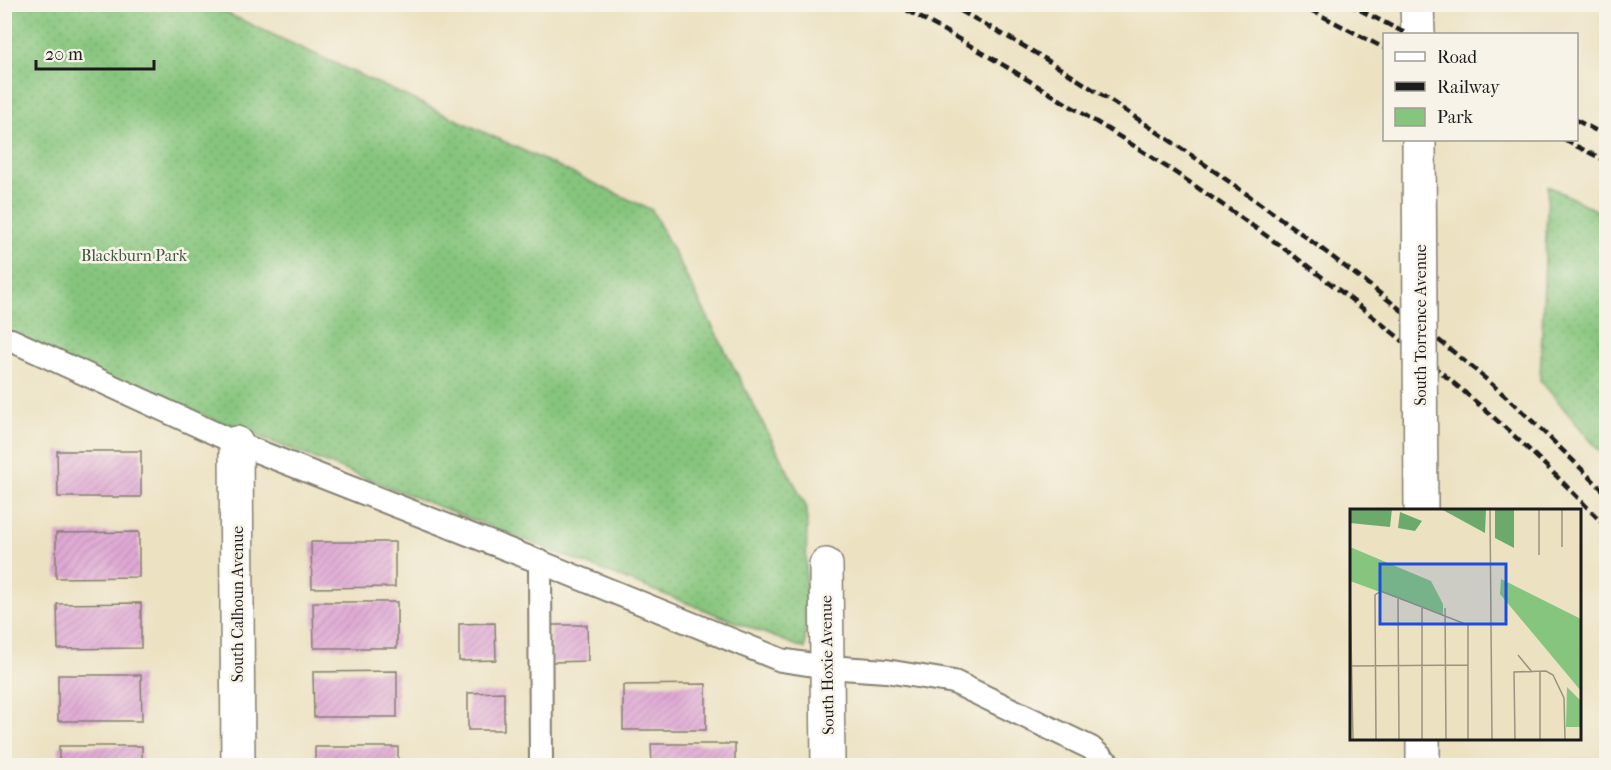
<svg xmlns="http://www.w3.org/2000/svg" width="1611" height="770" font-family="'IM FELL French Canon',serif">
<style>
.green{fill:url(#green-dots);stroke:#51704c;stroke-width:1.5}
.building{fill:url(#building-hatch)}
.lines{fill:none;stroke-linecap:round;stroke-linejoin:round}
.service-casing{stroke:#847f6f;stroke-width:26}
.minor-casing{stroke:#847f6f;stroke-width:36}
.secondary-casing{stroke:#847f6f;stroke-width:36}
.service{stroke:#fff;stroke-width:22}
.minor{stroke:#fff;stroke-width:33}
.secondary{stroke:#fff;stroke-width:33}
.rail{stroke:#1c1c1c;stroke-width:4.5;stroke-dasharray:9 4.5;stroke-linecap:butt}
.secondary-bridge-casing{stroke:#847f6f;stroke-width:36;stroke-linecap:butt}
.secondary-bridge{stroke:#fff;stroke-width:33}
.labels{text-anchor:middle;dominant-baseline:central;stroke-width:5;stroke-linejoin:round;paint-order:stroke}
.park-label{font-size:16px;fill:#41573e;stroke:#f7f3e8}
.street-label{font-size:16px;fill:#1c1c1c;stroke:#f7f3e8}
.inset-road{fill:none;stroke:#999380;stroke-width:1.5}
.view{fill:#1d4ed8;fill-opacity:0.15;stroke:#1d4ed8;stroke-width:3}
.inset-edge{fill:none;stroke:#1c1c1c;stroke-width:3}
</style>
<defs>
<pattern id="green-dots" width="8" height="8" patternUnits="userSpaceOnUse" patternTransform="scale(1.5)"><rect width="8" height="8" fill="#86c57d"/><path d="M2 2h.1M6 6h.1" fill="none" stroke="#73a96b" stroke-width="1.8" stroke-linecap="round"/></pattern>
<pattern id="building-hatch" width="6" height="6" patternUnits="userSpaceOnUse" patternTransform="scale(1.5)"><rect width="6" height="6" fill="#dfa8d4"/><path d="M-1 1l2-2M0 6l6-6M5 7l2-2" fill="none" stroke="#bf90b5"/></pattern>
</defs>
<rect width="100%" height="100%" fill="#f7f3e8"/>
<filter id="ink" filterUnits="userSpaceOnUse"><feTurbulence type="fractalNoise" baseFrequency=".0167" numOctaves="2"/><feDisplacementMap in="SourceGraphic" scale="12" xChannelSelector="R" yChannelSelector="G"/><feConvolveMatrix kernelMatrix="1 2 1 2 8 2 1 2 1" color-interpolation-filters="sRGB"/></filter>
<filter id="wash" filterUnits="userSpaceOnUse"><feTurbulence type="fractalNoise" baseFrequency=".008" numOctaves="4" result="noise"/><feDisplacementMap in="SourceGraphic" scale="24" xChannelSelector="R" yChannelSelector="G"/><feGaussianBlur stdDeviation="1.35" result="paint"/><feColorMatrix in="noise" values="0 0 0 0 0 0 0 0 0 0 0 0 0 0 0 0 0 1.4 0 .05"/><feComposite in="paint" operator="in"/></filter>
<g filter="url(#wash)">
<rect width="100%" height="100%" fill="#ece2c2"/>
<g class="green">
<polygon points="5,5 209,5 652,210 807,508 805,649 5,338"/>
<polygon points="1548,186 1606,215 1606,459 1540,380"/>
</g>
<g id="blocks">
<g class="building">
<polygon points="57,451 141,451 141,497 58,497"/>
<polygon points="139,532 139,577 56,578 56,533"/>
<polygon points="311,542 395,542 395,587 312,588"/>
<polygon points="313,602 397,602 397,648 314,648"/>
<polygon points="141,603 141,648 58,649 57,604"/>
<polygon points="495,623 496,660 459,661 459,624"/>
<polygon points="551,625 587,625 588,661 552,662"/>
<polygon points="397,671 397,717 314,717 313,672"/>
<polygon points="58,675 141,675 142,721 58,721"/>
<polygon points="706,684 706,730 623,730 623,685"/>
<polygon points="504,692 504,730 468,730 468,693"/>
<polygon points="651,744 735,744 735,766 652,766"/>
<rect x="59" y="746" width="83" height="20"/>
<rect x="315" y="747" width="83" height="19"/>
<rect x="467" y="763" width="36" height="3"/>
</g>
</g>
</g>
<g filter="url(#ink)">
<use href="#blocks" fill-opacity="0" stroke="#847f6f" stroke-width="1.5"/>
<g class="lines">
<defs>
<g id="service">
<polyline points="4,341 11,340 236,443 540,562 781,660 827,667 886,671 954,682 1091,748 1111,766"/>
<polyline points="540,562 541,766"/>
</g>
<g id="minor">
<polyline points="236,443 238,766"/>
<polyline points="826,565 828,766"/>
</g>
<g id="secondary">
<polyline points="1417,4 1418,34"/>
<polyline points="1423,738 1423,766"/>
</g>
</defs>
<use href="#service" class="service-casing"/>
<use href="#minor" class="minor-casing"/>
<use href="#secondary" class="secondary-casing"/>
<use href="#service" class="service"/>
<use href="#minor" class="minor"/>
<use href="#secondary" class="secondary"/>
<g class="rail">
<path d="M895 4C954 35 1011 69 1067 104 1187 177 1302 257 1410 347 1457 385 1503 424 1546 466 1567 486 1587 507 1606 527"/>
<path d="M949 4C981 23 1015 40 1047 60 1196 154 1339 257 1474 369 1520 407 1563 451 1606 493"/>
<polyline points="1299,4 1384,48"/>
<polyline points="1348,4 1407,34"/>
<polyline points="1576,120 1606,136"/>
<polyline points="1564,140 1606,161"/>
</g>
<defs>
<polyline id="secondary-bridge" points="1419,140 1421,511"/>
</defs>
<use href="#secondary-bridge" class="secondary-bridge-casing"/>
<use href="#secondary-bridge" class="secondary-bridge"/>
</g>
</g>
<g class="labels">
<g class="park-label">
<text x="134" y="255">Blackburn Park</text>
</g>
<g class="street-label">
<text transform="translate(1420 325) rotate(-90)">South Torrence Avenue</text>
<text transform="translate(237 604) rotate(-90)">South Calhoun Avenue</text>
<text transform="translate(827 665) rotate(-91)">South Hoxie Avenue</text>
</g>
</g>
<g transform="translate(1350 509)">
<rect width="231" height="231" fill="#ece2c2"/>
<path d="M0 38 81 72 93 95V106L0 72ZM151 70 231 110V182L150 85ZM217 178 231 192V218H216Z" fill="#86c57d"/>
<path d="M0 0H42L40 18 0 14ZM91 0H136L135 24ZM145 0H164V39L145 29ZM50 3 72 12 65 22 48 19Z" fill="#6caa6c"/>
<path class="inset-road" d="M140 0 142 231M189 0V46M212 0V38M0 75 3 231M48 90 49 231M72 99V231M95 99 96 231M168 146 182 163M0 157 118 156M190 162V231M26 231 25 86 31 82 118 116V231M165 231 164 163 196 162 203 166 214 189 215 231"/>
<path class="view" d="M30 55H156V115H30Z"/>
<rect width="231" height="231" class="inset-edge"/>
</g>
<rect width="1611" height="770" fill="none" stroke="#f7f3e8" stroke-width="24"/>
<rect x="1383" y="33" width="195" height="108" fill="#f7f3e8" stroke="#9f9d96" stroke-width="1.5"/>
<rect x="1395" y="52" width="30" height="9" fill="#ffffff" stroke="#9f9d96" stroke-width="1.5"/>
<text x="1437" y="63" font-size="18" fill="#1c1c1c">Road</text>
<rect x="1395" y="82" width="30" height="9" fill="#1c1c1c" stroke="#9f9d96" stroke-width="1.5"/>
<text x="1437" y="93" font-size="18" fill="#1c1c1c">Railway</text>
<rect x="1395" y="108" width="30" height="18" fill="#86c57d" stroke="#9f9d96" stroke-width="1.5"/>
<text x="1437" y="123" font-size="18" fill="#1c1c1c">Park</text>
<path d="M36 60v9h118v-9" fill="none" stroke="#1c1c1c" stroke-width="3"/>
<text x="45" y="60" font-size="18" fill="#1c1c1c" stroke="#f7f3e8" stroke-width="4.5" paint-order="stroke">20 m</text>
</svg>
